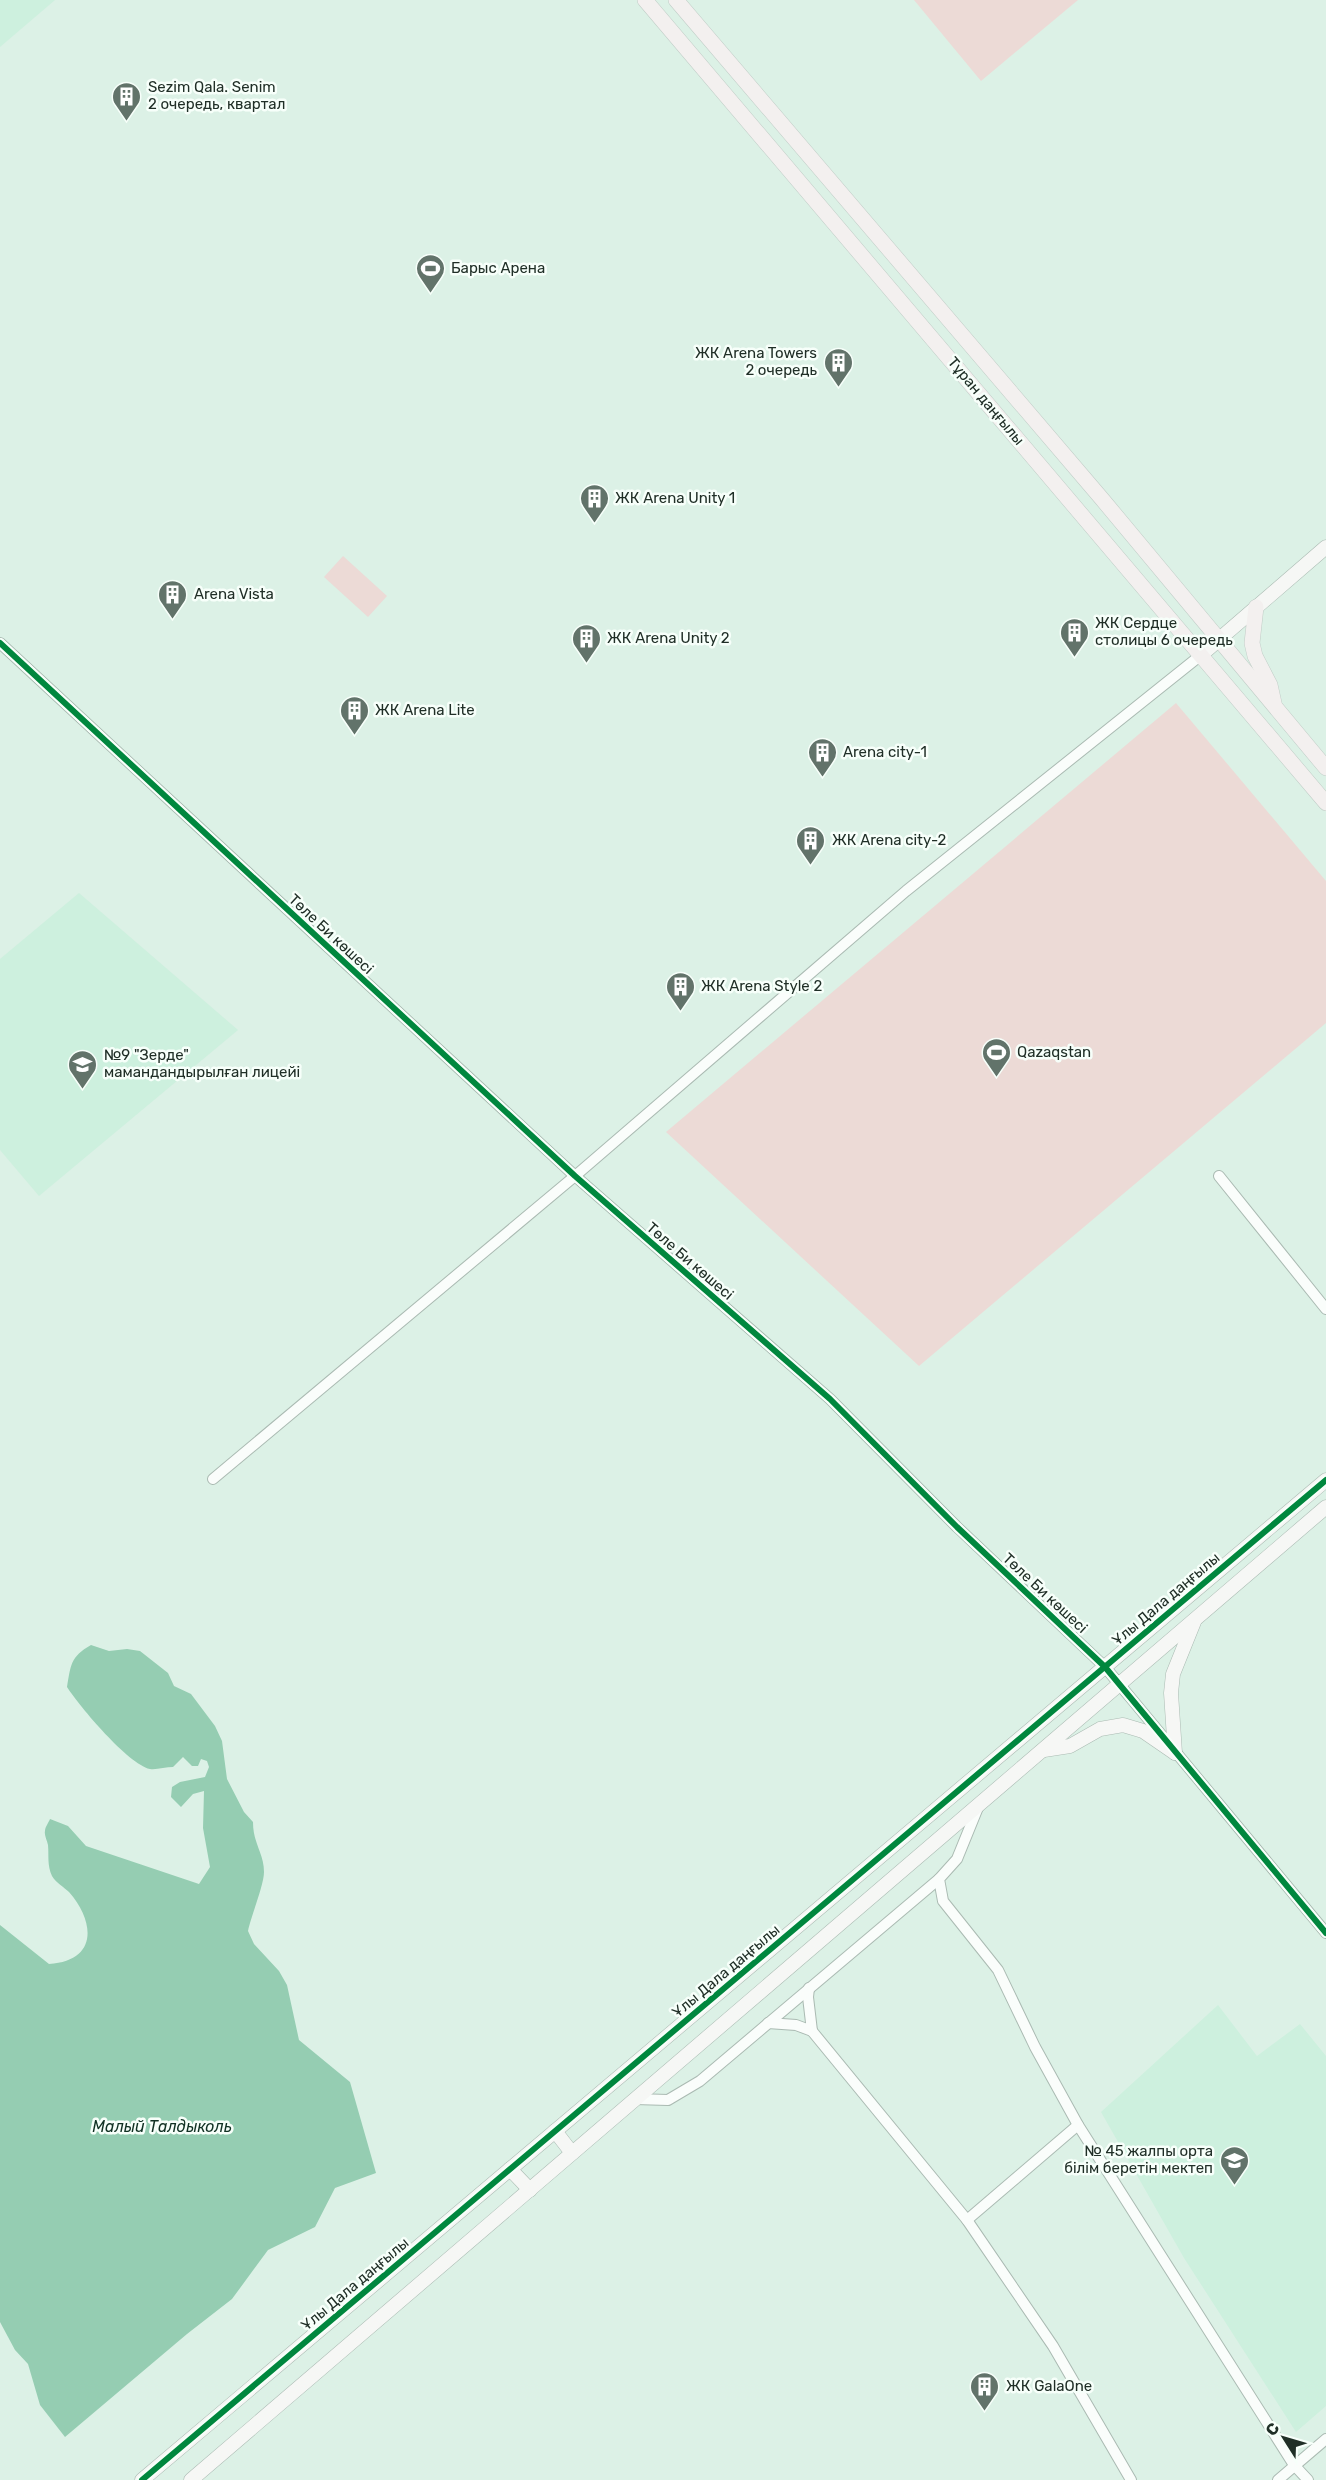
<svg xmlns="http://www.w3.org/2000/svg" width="1326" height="2480" font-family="Rubik,sans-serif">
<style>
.built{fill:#cdf0de}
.green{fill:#ecdad6}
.water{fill:#95cdb2}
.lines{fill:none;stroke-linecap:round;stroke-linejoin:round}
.street-casing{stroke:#aabab2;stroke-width:12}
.secondary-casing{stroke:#aabab2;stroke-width:15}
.primary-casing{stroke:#c1cdc7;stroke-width:16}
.street{stroke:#fafdfb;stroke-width:10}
.secondary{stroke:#f6f7f5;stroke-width:14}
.primary{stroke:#f3f0ef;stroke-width:15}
.cycleway-casing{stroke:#f7fffa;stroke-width:10}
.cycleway{stroke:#00873e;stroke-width:6}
.labels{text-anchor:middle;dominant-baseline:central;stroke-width:5;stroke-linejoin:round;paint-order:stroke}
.poi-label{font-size:15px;fill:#202f27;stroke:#f7fffa;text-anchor:start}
.street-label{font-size:15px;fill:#202f27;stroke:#f7fffa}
.water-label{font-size:16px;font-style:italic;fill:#103123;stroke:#f7fffa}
</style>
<rect width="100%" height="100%" fill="#dcf1e6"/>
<g class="built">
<polygon points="0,0 55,0 0,47"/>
<polygon points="79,893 238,1030 39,1196 0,1150 0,959"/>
<polygon points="1218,2005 1257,2056 1300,2024 1326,2056 1326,2406 1296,2432 1184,2258 1101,2112"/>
</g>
<g class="green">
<polygon points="914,0 1078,0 981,81"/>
<polygon points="343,556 387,596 368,617 324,577"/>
<polygon points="1176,703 1326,881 1326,1023 919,1366 666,1132"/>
</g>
<path class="water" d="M91 1645 109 1651 127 1649 140 1651 168 1673 174 1686 191 1694 215 1726 222 1741 227 1779 244 1812 253 1822C253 1844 264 1853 264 1872 264 1885 251 1916 248 1931L254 1944 279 1971 287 1985 299 2040 350 2082 376 2173 335 2188 315 2227 268 2250 232 2299 187 2334 65 2437 40 2405 28 2364 15 2350 0 2322V1925L49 1964C97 1961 96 1923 69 1892 64 1887 56 1883 52 1876 47 1865 49 1856 48 1845 47 1840 44 1835 45 1831 45 1827 49 1822 50 1819L68 1826 86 1846 199 1884 210 1867 203 1828 204 1791 193 1794 181 1807 171 1797 172 1787 180 1782 205 1777 209 1767 207 1761 201 1759 198 1766H192L183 1757 173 1767C166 1767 156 1770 150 1769 128 1764 80 1707 67 1687 71 1665 70 1657 91 1645Z"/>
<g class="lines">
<defs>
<g id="street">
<polyline points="0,643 575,1176 830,1399 957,1527 1105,1667 1326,1933"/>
<polyline points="1219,1176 1326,1309"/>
<polyline points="213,1479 575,1176 906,891 1201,655"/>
<polyline points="979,1805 957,1859 939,1879 943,1901 998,1970 1035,2047 1078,2125 1294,2465 1308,2480"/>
<polyline points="768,2023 796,2025 812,2031 808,1997 809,1988"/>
<polyline points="812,2031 967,2220 1078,2125"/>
<polyline points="635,2099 668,2100 700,2081 939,1879"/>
<polyline points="967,2220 1053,2346 1131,2480"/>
<polyline points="1278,2480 1326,2439"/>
</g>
<g id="secondary">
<polyline points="1201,655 1326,547"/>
<polyline points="1044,1750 1070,1746 1100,1729 1123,1725 1143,1731 1175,1753"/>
<polyline points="1175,1753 1171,1693 1173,1674 1194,1622"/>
<polyline points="555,2131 572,2153"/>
<polyline points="510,2169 530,2190"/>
<polyline points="142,2480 1326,1480"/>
<polyline points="191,2480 1326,1507"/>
</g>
<g id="primary">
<polyline points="645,0 1326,803"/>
<polyline points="676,0 1102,499 1326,768"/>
<polyline points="1256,607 1252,643 1255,656 1270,685 1274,703"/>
</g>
</defs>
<use href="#street" class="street-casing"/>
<use href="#secondary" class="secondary-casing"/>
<use href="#primary" class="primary-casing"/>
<use href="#street" class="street"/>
<use href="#secondary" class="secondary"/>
<use href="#primary" class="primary"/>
<defs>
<g id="cycleway">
<polyline points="0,643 575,1176 830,1399 957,1527 1105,1667 1326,1933"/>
<polyline points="142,2480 1326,1480"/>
</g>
</defs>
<use href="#cycleway" class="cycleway-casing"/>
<use href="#cycleway" class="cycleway"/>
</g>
<defs>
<symbol id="building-pin" viewBox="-11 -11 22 30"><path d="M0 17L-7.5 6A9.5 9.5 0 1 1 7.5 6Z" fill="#62736a" stroke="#f7fffa"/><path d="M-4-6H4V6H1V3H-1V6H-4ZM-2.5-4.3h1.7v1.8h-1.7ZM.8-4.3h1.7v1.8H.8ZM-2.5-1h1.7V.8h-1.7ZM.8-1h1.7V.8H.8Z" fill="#fff"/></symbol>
<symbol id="stadium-pin" viewBox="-11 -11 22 30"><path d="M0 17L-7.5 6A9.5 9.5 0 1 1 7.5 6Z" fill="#62736a" stroke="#f7fffa"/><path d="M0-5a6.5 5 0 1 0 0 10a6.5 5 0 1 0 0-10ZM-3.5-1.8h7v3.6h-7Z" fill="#fff"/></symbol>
<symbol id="school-pin" viewBox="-11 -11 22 30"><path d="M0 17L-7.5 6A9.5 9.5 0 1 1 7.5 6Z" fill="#62736a" stroke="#f7fffa"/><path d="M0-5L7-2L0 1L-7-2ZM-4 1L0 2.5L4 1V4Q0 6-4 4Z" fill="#fff"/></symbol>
</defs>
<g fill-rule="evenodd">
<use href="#building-pin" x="110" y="80" width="33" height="45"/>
<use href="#stadium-pin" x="414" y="252" width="33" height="45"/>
<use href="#building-pin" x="822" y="346" width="33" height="45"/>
<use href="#building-pin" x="578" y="482" width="33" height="45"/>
<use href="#building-pin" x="156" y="578" width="33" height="45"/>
<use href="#building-pin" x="1058" y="616" width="33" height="45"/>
<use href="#building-pin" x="570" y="622" width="33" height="45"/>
<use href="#building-pin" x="338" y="694" width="33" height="45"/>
<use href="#building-pin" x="806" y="736" width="33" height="45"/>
<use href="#building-pin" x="794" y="824" width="33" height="45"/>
<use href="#building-pin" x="664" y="970" width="33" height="45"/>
<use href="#stadium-pin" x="980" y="1036" width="33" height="45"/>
<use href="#school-pin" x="66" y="1048" width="33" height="45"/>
<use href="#school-pin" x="1218" y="2144" width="33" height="45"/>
<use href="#building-pin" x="968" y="2370" width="33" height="45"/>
</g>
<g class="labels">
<g class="poi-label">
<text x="148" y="87">Sezim Qala. Senim<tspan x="148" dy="17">2 очередь, квартал</tspan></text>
<text x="451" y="268">Барыс Арена</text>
<text x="817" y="353" text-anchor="end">ЖК Arena Towers<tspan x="817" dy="17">2 очередь</tspan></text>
<text x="615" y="498">ЖК Arena Unity 1</text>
<text x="194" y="594">Arena Vista</text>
<text x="1095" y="623">ЖК Сердце<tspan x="1095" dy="17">столицы 6 очередь</tspan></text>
<text x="607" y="638">ЖК Arena Unity 2</text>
<text x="375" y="710">ЖК Arena Lite</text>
<text x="843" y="752">Arena city-1</text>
<text x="832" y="840">ЖК Arena city-2</text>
<text x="701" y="986">ЖК Arena Style 2</text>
<text x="1017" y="1052">Qazaqstan</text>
<text x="104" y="1055">№9 "Зерде"<tspan x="104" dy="17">мамандандырылған лицейі</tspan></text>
<text x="1213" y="2151" text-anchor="end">№ 45 жалпы орта<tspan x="1213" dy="17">білім беретін мектеп</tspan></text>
<text x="1006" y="2386">ЖК GalaOne</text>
</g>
<g class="street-label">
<text transform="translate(986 401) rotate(50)">Тұран даңғылы</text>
<text transform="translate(331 934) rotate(43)">Төле Би көшесі</text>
<text transform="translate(690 1261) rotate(41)">Төле Би көшесі</text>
<text transform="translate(1045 1593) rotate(43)">Төле Би көшесі</text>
<text transform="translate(1166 1599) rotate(-40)">Ұлы Дала даңғылы</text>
<text transform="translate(726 1971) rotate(-40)">Ұлы Дала даңғылы</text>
<text transform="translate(355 2284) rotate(-40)">Ұлы Дала даңғылы</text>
</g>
<g class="water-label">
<text x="162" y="2126">Малый Талдыколь</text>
</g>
</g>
<g transform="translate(1284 2438) rotate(307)" stroke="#f7fffa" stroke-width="4.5" paint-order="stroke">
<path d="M0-4.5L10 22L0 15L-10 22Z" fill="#202f27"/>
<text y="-9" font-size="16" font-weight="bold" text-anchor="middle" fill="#202f27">С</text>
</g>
</svg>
